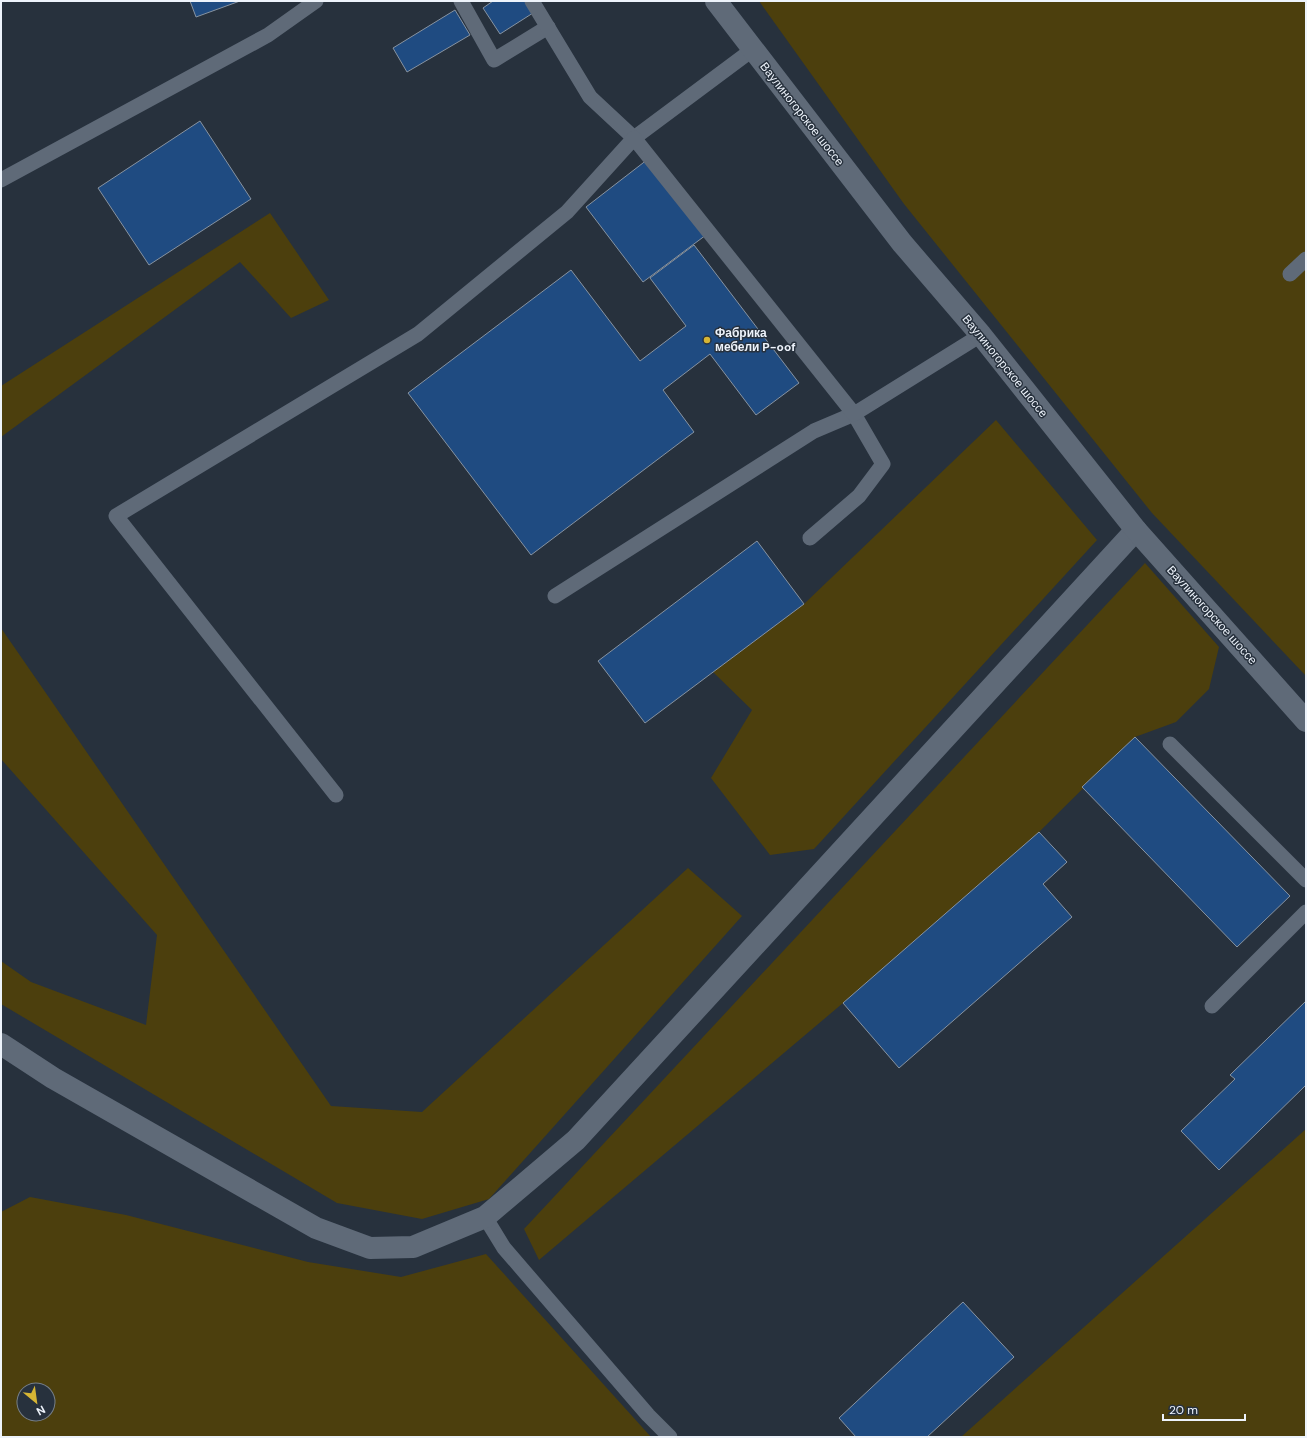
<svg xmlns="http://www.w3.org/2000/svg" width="1307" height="1438" font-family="'DM Sans',sans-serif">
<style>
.green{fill:#4c3f0d;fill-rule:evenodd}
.building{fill:#1f4b81;stroke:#8793a1}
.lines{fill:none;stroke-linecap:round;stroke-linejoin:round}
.lane{stroke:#5f6a78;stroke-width:15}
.street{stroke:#5f6a78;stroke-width:22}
.secondary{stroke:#5f6a78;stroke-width:22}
.poi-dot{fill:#d6b534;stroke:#27313d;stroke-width:1.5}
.labels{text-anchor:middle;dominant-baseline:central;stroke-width:3;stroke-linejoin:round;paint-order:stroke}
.street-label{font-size:12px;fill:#edf3fb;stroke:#27313d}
.poi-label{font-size:12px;font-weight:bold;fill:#edf3fb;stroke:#27313d;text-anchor:start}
</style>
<rect width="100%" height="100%" fill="#27313d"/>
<g class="green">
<polygon points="759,1 1306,1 1306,676 1152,513 904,204"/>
<polygon points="270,213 329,300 291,318 240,262 1,437 1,386"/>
<polygon points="996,420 1097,540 814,849 770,855 711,778 752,710 713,672 804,604"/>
<polygon points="1145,563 1219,647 1209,689 1176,722 1135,737 1039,832 843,1003 539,1260 524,1229"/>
<polygon points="1,628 331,1106 422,1112 688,868 742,916 489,1199 422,1219 337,1203 1,1004 1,961 31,982 146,1025 157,935 1,759"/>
<polygon points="1306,1129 1306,1437 961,1437 980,1420"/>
<path d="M30 1197 126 1215 308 1262 401 1277 486 1254 651 1437H1V1212ZM24 1390H48V1414H24Z"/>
</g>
<g class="building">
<polygon points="190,1 240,1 196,17"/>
<polygon points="493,1 526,1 533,13 500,34 483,8"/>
<polygon points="455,10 470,35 407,72 393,48"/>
<polygon points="200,121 251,199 149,265 98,188"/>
<polygon points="652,156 710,232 643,282 586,207"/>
<polygon points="694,245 799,383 756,415 710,354 663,390 694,432 531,555 408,393 571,270 640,361 686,326 650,278"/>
<polygon points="757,541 804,604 645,723 598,661"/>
<polygon points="1135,737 1290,896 1237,947 1082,787"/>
<polygon points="1039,832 1067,862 1043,884 1072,917 899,1068 843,1003"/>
<polygon points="1306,1001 1306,1085 1219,1170 1181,1131 1235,1079 1230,1075"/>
<polygon points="963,1302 1014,1357 927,1437 856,1437 839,1418"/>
</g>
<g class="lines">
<g class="lane">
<polyline points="461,1 494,60 548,27"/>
<polyline points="532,1 590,97 634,138 752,50"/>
<polyline points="1,180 268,35 316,1"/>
<polyline points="1290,274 1306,259"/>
<polyline points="555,596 814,431 854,414 883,464 859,496 810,538"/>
<polyline points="1170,744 1306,880"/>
<polyline points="336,795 116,516 418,334 567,212 634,138 854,414 981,335"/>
<polyline points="1212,1006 1306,912"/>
<polyline points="485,1217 504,1248 648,1415 670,1437"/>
</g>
<polyline class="street" points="1,1044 53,1078 316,1228 370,1248 413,1247 485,1217 576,1140 1136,530"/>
<polyline class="secondary" points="716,1 902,243 981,335 1136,530 1306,721"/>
</g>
<circle class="poi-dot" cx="707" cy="340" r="4"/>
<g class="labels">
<g class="street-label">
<text transform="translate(802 114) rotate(52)">Ваулиногорское шоссе</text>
<text transform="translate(1005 366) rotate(51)">Ваулиногорское шоссе</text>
<text transform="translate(1212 615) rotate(48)">Ваулиногорское шоссе</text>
</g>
<g class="poi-label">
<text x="715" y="333">Фабрика<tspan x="715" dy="14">мебели P-oof</tspan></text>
</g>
</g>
<rect width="1307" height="1438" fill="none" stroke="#edf3fb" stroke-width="4"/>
<g transform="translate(36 1402) rotate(151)"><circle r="19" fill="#27313d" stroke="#767f89"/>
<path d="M0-3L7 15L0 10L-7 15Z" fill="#d6b534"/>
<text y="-6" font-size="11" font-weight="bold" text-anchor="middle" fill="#edf3fb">N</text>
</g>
<path d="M1163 1414v6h82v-6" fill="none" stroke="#edf3fb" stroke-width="2"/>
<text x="1169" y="1414" font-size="12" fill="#edf3fb" stroke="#27313d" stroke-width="3" paint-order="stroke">20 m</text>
</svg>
